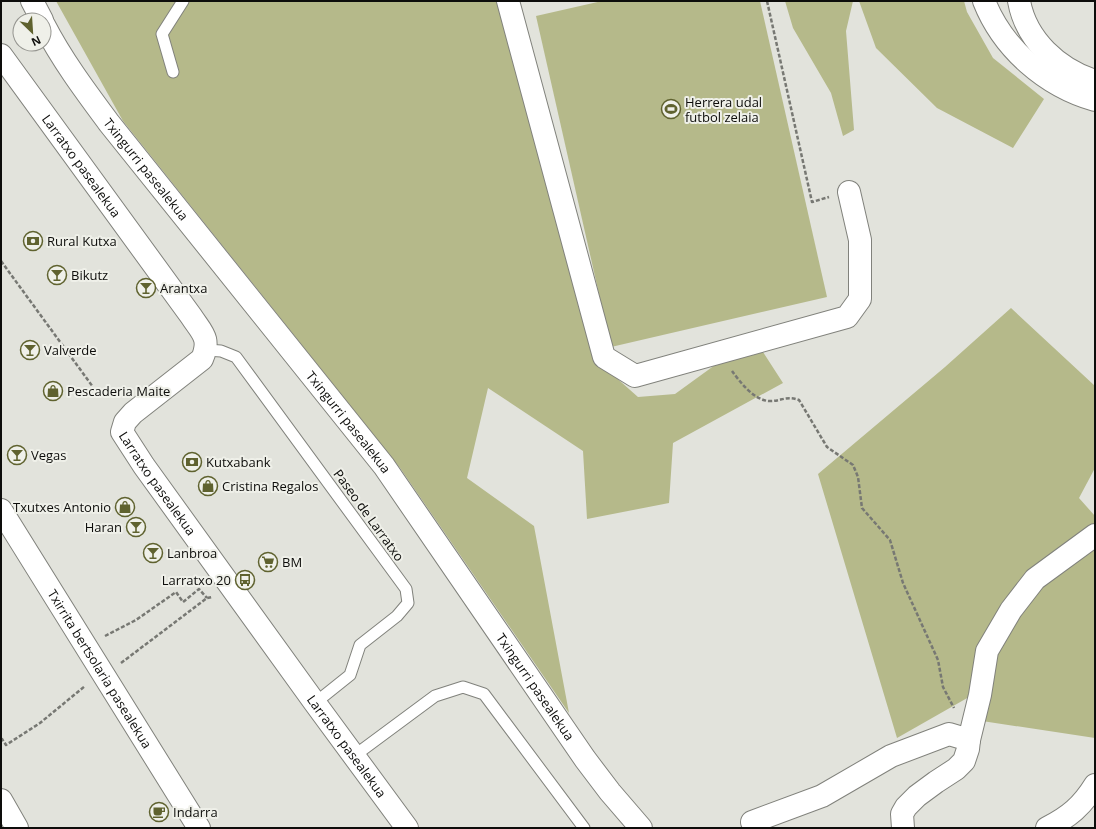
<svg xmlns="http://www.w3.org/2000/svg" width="1096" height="829" font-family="'Open Sans',sans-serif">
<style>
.green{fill:#b5b98a}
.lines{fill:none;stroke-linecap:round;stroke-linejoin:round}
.lane-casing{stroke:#81827c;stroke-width:13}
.street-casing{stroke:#81827c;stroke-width:24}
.secondary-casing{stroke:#81827c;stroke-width:24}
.highway-casing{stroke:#81827c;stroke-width:24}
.path{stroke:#777873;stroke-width:2.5;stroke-dasharray:4 2;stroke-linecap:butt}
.lane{stroke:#fff;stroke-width:11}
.street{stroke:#fff;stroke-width:22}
.secondary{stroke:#fff;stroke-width:22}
.highway{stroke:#fff;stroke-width:22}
.labels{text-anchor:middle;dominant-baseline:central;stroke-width:4;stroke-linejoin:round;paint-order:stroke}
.poi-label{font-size:13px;fill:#0d0d0b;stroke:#eff0e9;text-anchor:start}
.street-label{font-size:13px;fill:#0d0d0b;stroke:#eff0e9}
</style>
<rect width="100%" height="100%" fill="#e2e3dc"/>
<g class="green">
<polygon points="56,1 502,1 595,359 638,397 675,394 715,365 763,352 783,383 673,443 669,503 587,519 583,451 488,388 467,478 534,526 569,713 400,468 123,121"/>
<polygon points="602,1 760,1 827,297 611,347 536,16"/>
<polygon points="785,1 853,1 846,31 854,130 843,136 831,93 793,28"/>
<polygon points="859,1 964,1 967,12 993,58 1044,99 1013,148 937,108 876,48"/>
<polygon points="1011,308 1095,386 1095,468 1079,498 1095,516 1095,738 982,721 969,697 897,738 818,474 945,367"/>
</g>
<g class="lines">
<defs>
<g id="lane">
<polyline points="173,72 162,34 183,1"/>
<polyline points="206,350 221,351 236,357 406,589 408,603 397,616 360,645 350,675 315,703"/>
<polyline points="354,756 435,696 463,687 484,694 584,828"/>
</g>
<g id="street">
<polyline points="32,1 42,20"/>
<polyline points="508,1 604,357 635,376 847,317 860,299 860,240 849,192"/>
<path id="s1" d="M44 25C62 60 86 92 109 123L384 466 585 759 610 792 641 828"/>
<path id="s2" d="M1 55 191 316C202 333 211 338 202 359L133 413 125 422 122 432 144 466 315 703 407 828"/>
<path id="s3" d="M1 510 199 828"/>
<polyline points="752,822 822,796 891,756 949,734 969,740"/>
<polyline points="903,828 902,814 906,807 917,796 936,782 956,769 964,761 968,749 969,740 980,695 987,651 1011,610 1035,579 1095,535"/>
<path d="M1047 828C1069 817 1082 806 1095 785"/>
</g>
<polyline id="secondary" points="1,800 17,828"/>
<g id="highway">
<path d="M984 1C1003 49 1046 86 1095 100"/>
<path d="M1019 1C1026 40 1058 69 1095 81"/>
</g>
</defs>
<use href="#lane" class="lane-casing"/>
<use href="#street" class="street-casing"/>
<use href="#secondary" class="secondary-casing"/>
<use href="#highway" class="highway-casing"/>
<g class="path">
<polyline points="767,1 812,202 829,197"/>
<polyline points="1,261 93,387"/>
<path d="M732 371C740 382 753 399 768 401 780 402 786 395 799 400L827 447 853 465 858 477 862 508 890 540 903 583 938 660 943 687 954 708"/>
<polyline points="105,636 136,620 176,592 183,602 199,589 207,598"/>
<polyline points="121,663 207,598 212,597"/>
<polyline points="1,740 2,739 6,745 40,723 85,686"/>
</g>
<use href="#lane" class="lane"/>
<use href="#street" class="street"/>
<use href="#secondary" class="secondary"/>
<use href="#highway" class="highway"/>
</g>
<defs>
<symbol id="stadium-ring" viewBox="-11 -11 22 22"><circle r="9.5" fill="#eff0e9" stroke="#5f622f" stroke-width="1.5"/><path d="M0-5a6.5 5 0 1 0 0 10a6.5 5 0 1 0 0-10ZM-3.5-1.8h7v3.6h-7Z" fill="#5f622f"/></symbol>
<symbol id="bank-ring" viewBox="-11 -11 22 22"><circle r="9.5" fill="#eff0e9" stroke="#5f622f" stroke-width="1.5"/><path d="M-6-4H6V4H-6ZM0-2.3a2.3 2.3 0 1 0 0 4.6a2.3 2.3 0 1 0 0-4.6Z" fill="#5f622f"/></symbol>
<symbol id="bar-ring" viewBox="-11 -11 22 22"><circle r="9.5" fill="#eff0e9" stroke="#5f622f" stroke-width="1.5"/><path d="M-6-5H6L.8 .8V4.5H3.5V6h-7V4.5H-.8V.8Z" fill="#5f622f"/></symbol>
<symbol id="shop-ring" viewBox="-11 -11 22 22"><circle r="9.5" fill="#eff0e9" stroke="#5f622f" stroke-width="1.5"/><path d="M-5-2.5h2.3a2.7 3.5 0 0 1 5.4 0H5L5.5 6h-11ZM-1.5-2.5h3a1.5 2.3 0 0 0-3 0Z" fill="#5f622f"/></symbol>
<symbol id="supermarket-ring" viewBox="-11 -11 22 22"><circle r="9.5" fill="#eff0e9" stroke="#5f622f" stroke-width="1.5"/><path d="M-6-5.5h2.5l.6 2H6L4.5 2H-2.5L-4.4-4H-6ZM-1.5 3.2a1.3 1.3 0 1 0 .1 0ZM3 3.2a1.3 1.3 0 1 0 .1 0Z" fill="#5f622f"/></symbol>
<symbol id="bus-ring" viewBox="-11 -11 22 22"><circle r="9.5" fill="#eff0e9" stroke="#5f622f" stroke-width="1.5"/><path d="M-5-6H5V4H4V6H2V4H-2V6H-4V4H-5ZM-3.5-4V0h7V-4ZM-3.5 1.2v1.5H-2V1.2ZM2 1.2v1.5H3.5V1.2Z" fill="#5f622f"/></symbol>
<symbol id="cafe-ring" viewBox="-11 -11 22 22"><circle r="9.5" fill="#eff0e9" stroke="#5f622f" stroke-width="1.5"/><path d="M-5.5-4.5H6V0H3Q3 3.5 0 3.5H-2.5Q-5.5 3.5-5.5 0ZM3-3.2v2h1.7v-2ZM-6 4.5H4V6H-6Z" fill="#5f622f"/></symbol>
</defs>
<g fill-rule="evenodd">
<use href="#stadium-ring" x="660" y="98" width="22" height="22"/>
<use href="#bank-ring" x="22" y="230" width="22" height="22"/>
<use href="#bar-ring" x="46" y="264" width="22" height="22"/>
<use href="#bar-ring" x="135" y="277" width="22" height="22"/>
<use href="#bar-ring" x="19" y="339" width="22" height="22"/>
<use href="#shop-ring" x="42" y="380" width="22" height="22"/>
<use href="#bar-ring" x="6" y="444" width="22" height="22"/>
<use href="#bank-ring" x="181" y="451" width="22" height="22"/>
<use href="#shop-ring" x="197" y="475" width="22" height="22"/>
<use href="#shop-ring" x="114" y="496" width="22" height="22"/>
<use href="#bar-ring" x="125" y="516" width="22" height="22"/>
<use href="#bar-ring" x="142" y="542" width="22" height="22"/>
<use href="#supermarket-ring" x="257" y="551" width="22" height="22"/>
<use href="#bus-ring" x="234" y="569" width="22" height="22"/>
<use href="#cafe-ring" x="148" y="801" width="22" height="22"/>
</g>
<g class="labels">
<g class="poi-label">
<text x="685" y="102">Herrera udal<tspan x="685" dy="15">futbol zelaia</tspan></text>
<text x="47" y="241">Rural Kutxa</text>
<text x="71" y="275">Bikutz</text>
<text x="160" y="288">Arantxa</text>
<text x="44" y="350">Valverde</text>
<text x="67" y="391">Pescaderia Maite</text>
<text x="31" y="455">Vegas</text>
<text x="206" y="462">Kutxabank</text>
<text x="222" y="486">Cristina Regalos</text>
<text x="111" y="507" text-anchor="end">Txutxes Antonio</text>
<text x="122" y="527" text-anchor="end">Haran</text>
<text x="167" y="553">Lanbroa</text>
<text x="282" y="562">BM</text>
<text x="231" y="580" text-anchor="end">Larratxo 20</text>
<text x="173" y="812">Indarra</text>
</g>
<g class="street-label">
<text stroke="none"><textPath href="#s2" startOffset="137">Larratxo pasealekua</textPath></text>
<text stroke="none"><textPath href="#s1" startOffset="177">Txingurri pasealekua</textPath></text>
<text stroke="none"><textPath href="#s1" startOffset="501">Txingurri pasealekua</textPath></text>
<text stroke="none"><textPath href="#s2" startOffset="543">Larratxo pasealekua</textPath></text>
<text transform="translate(369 515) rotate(54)">Paseo de Larratxo</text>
<text stroke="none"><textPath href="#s3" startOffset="187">Txirrita bertsolaria pasealekua</textPath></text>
<text stroke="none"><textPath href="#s1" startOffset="825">Txingurri pasealekua</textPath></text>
<text stroke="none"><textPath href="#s2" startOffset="867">Larratxo pasealekua</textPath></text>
</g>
</g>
<rect width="1096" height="829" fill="none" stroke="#0d0d0b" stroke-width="4"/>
<g transform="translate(32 32) rotate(155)"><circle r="19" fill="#eff0e9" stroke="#959590"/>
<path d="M0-3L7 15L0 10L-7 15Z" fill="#5f622f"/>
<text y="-6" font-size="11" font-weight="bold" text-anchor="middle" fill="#0d0d0b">N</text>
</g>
</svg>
